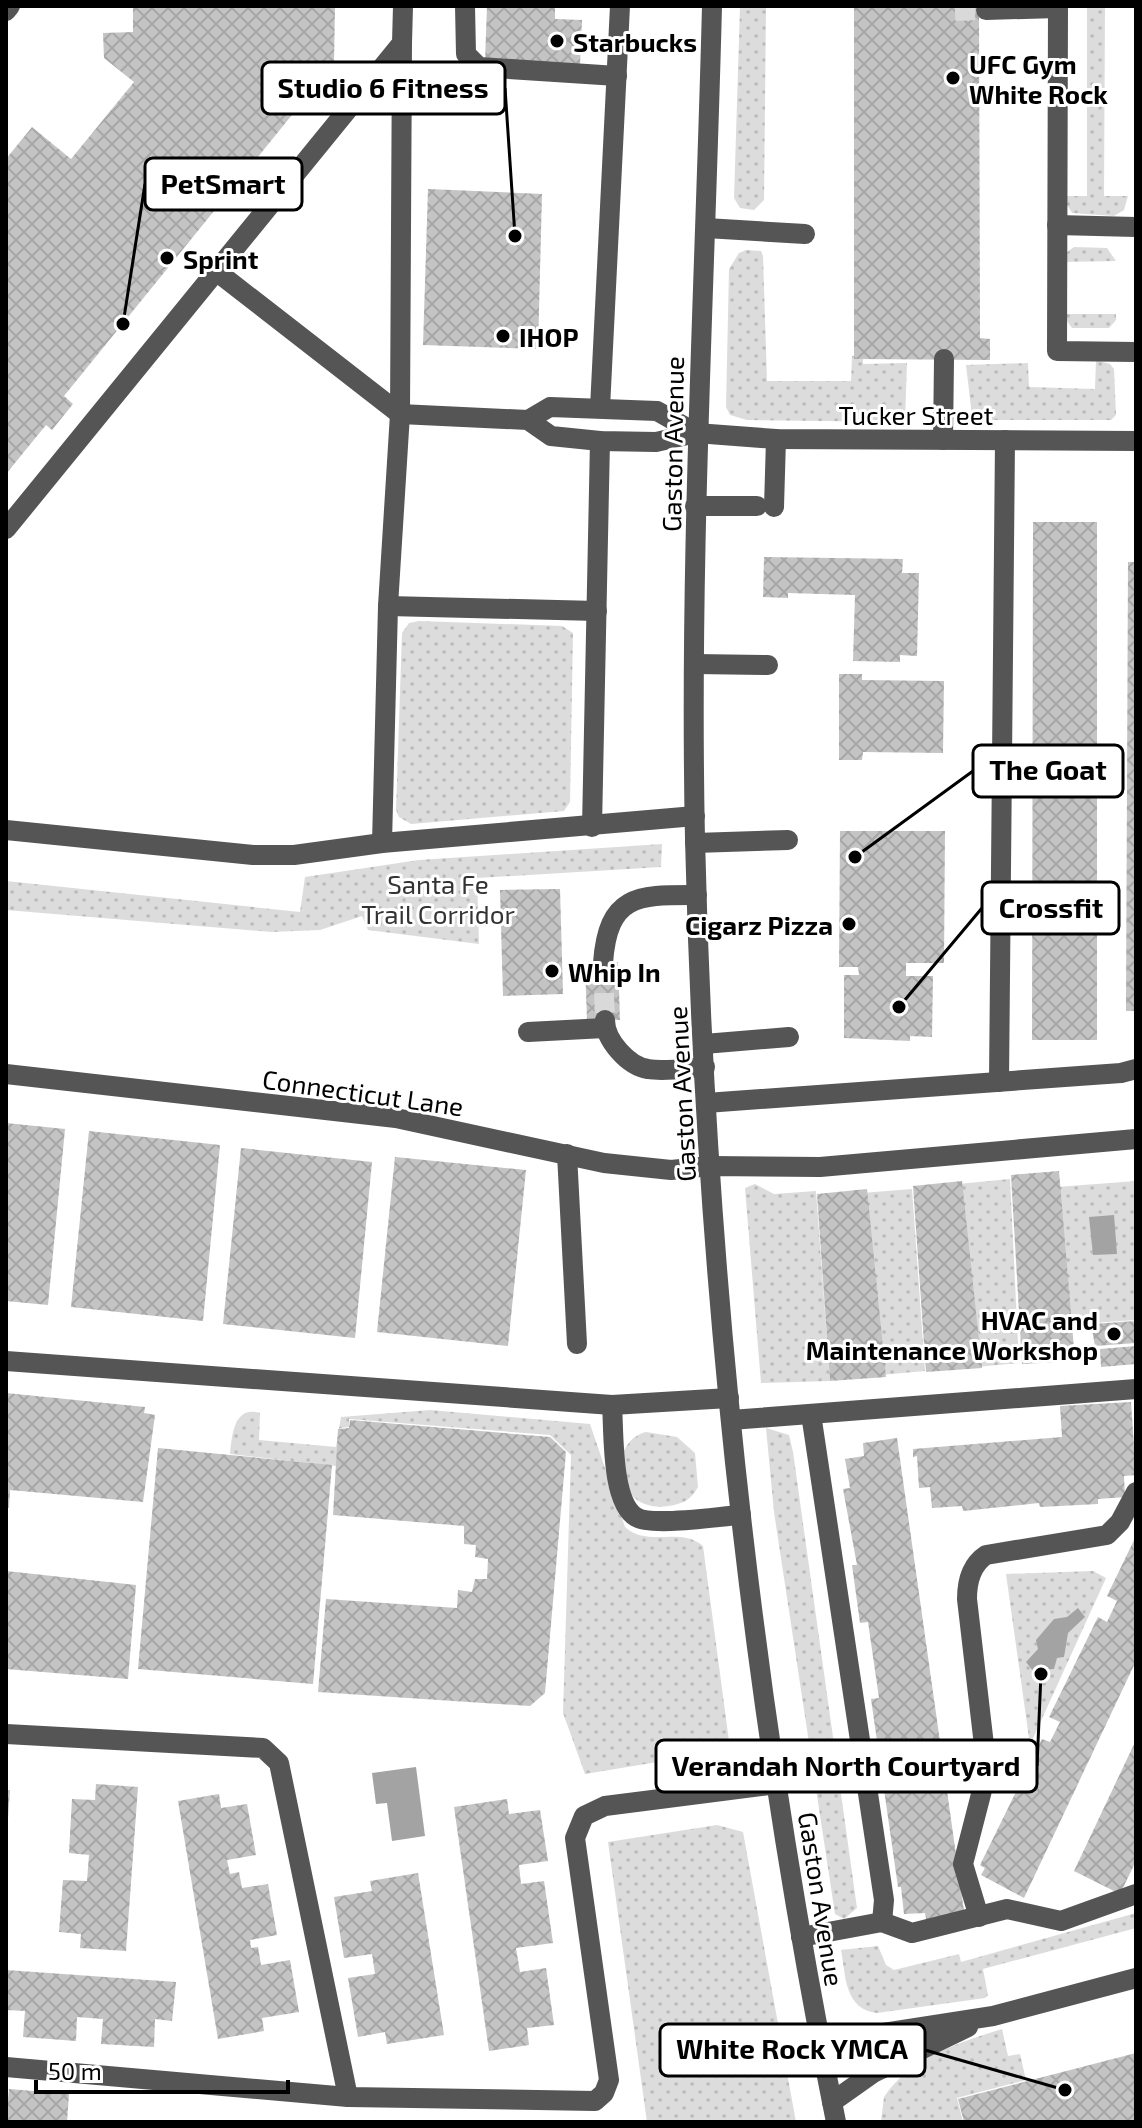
<svg xmlns="http://www.w3.org/2000/svg" width="1142" height="2128" font-family="'Exo 2',sans-serif">
<style>
.grass{fill:url(#grass-dots)}
.water{fill:#a3a3a3}
.building{fill:url(#building-cross-hatch)}
.lines{fill:none;stroke-linecap:round;stroke-linejoin:round}
.minor-tunnel{stroke:#d9d9d9;stroke-width:20;stroke-dasharray:20 10;stroke-linecap:butt}
.minor{stroke:#555;stroke-width:20}
.poi-dot{fill:#000;stroke:#fff;stroke-width:3}
.labels{text-anchor:middle;dominant-baseline:central;stroke-width:6;stroke-linejoin:round;paint-order:stroke}
.poi-label{font-size:26px;font-weight:bold;fill:#000;stroke:#fff;text-anchor:start}
.street-label{font-size:26px;fill:#000;stroke:#fff}
.park-label{font-size:26px;fill:#333;stroke:#fff}
.leader{fill:none;stroke:#000;stroke-width:3}
.callout-dot{fill:#000;stroke:#fff;stroke-width:3}
.callout{fill:#fff;stroke:#000;stroke-width:3}
.callout-label{font-size:28px;text-anchor:middle;font-weight:bold;fill:#000}
</style>
<defs>
<pattern id="grass-dots" width="8" height="8" patternUnits="userSpaceOnUse" patternTransform="scale(2)"><rect width="8" height="8" fill="#dcdcdc"/><path d="M2 2h.1M6 6h.1" fill="none" stroke="#bbb" stroke-width="1.8" stroke-linecap="round"/></pattern>
<pattern id="building-cross-hatch" width="8" height="8" patternUnits="userSpaceOnUse" patternTransform="scale(2)"><rect width="8" height="8" fill="#c4c4c4"/><path d="M0 0l8 8M0 8l8-8" fill="none" stroke="#a7a7a7"/></pattern>
</defs>
<rect width="100%" height="100%" fill="#fff"/>
<g class="grass">
<polygon points="740,6 766,6 764,200 754,210 740,208 734,198"/>
<polygon points="1087,6 1105,6 1104,196 1128,196 1124,210 1114,216 1072,213 1062,196 1087,196"/>
<polygon points="1074,247 1107,248 1116,261 1063,262 1066,253"/>
<polygon points="746,250 761,251 763,256 767,381 851,381 852,356 863,355 863,364 907,363 905,422 747,420 730,415 726,407 729,269 739,253"/>
<polygon points="1062,314 1116,314 1116,320 1109,328 1072,328"/>
<polygon points="1096,360 1110,364 1114,369 1116,415 1111,420 978,420 972,416 966,365 1028,363 1029,387 1095,389"/>
<polygon points="419,621 562,626 573,633 570,802 564,811 411,824 399,817 396,810 402,633 409,623"/>
<polygon points="662,844 661,867 477,878 479,944 368,930 362,916 320,930 271,932 6,910 6,881 300,912 305,877 419,860"/>
<polygon points="1010,1179 1019,1363 977,1367 958,1184"/>
<polygon points="1136,1181 1136,1320 1077,1324 1076,1314 1067,1314 1057,1187"/>
<polygon points="755,1184 774,1194 816,1191 830,1381 761,1383 745,1188"/>
<polygon points="912,1189 925,1371 880,1375 862,1193"/>
<path d="M430 1410 590 1424 625 1527C648 1548 680 1526 703 1546L729 1741 712 1753 585 1774 563 1713 571 1455 550 1435 349 1419V1427L340 1428 336 1466 230 1454C232 1435 234 1405 260 1413L259 1440 336 1447 341 1417Z"/>
<polygon points="766,1428 789,1435 793,1452 857,1908 844,1919 835,1914 774,1512"/>
<path d="M646 1432 677 1437 695 1453 698 1487C692 1498 686 1502 674 1505 615 1519 604 1443 646 1432Z"/>
<polygon points="1093,1571 1106,1578 1030,1745 1006,1574"/>
<polygon points="717,1825 743,1832 796,2122 647,2122 608,1842"/>
<path d="M1136 1913V1928L983 1969 988 1995 985 1998 877 2013C844 2009 846 1976 841 1950L878 1946 886 1965 894 1970 959 1954 961 1962Z"/>
<path d="M1002 2029 1008 2056 1020 2054 1026 2080 957 2098 963 2122H881L884 2097C911 2057 958 2043 1002 2029Z"/>
</g>
<g class="water">
<polygon points="1114,1215 1117,1254 1093,1255 1089,1217"/>
<polygon points="1078,1608 1085,1617 1068,1633 1064,1657 1057,1658 1054,1669 1033,1671 1026,1662 1038,1649 1036,1640 1054,1619 1067,1617"/>
<polygon points="416,1767 425,1836 392,1841 387,1803 376,1804 372,1773"/>
</g>
<g class="building">
<polygon points="133,6 335,6 334,63 64,396 73,404 52,430 46,425 6,474 6,159 32,127 71,159 134,82 104,58 103,33 133,32"/>
<polygon points="487,6 555,6 555,19 582,20 580,65 485,62"/>
<polygon points="854,6 979,6 980,338 990,339 990,360 854,359"/>
<polygon points="428,189 542,194 538,349 423,345"/>
<polygon points="1033,522 1097,522 1097,1040 1032,1040"/>
<polygon points="764,557 903,559 902,573 919,573 917,656 900,655 900,662 853,661 855,595 788,593 788,598 763,597"/>
<polygon points="1128,562 1136,562 1136,1011 1126,1011"/>
<polygon points="839,674 862,674 862,680 944,681 943,753 863,752 862,760 839,760"/>
<polygon points="840,831 945,831 944,963 906,963 906,976 933,976 932,1037 910,1036 910,1041 844,1038 844,975 859,975 858,967 839,967"/>
<polygon points="560,889 563,994 503,996 500,890"/>
<polygon points="618,962 620,1020 587,1021 585,963"/>
<polygon points="6,1123 65,1129 48,1305 6,1301"/>
<polygon points="89,1131 220,1145 203,1321 71,1307"/>
<polygon points="241,1148 372,1162 355,1338 223,1324"/>
<polygon points="395,1157 526,1170 508,1346 377,1332"/>
<polygon points="1059,1171 1075,1361 1022,1364 1011,1175"/>
<polygon points="962,1181 982,1368 926,1372 913,1186"/>
<polygon points="867,1189 886,1377 830,1381 817,1194"/>
<polygon points="1136,1321 1136,1343 1095,1346 1091,1324"/>
<polygon points="1136,1346 1136,1364 1101,1367 1100,1349"/>
<polygon points="6,1393 145,1407 144,1413 155,1415 143,1502 10,1490 9,1508 6,1508"/>
<polygon points="1131,1402 1136,1475 1124,1476 1125,1497 1098,1499 1098,1504 1040,1507 1039,1503 963,1511 962,1506 932,1508 930,1487 919,1488 917,1456 913,1457 913,1449 1062,1437 1060,1406"/>
<polygon points="350,1420 550,1437 566,1452 545,1693 530,1706 318,1692 326,1599 457,1608 458,1590 472,1592 475,1579 487,1579 488,1559 475,1557 476,1545 464,1544 464,1526 333,1515 338,1429 349,1428"/>
<polygon points="897,1438 965,1918 927,1924 925,1913 904,1914 901,1887 898,1887 871,1699 879,1698 868,1622 860,1623 852,1565 857,1565 843,1489 850,1488 845,1459 864,1456 863,1443"/>
<polygon points="158,1448 332,1465 313,1684 138,1669"/>
<polygon points="1136,1536 1136,1661 1024,1898 981,1875 985,1868 980,1865 1042,1739 1050,1742 1060,1722 1049,1717 1098,1617 1107,1622 1117,1601 1107,1596"/>
<polygon points="6,1571 136,1585 128,1679 6,1669"/>
<polygon points="1136,1740 1136,1861 1120,1894 1074,1871"/>
<polygon points="96,1784 138,1787 126,1951 80,1948 81,1934 59,1932 63,1880 87,1881 89,1855 69,1853 72,1799 95,1800"/>
<polygon points="6,1790 10,1790 8,1818 6,1818"/>
<polygon points="219,1794 221,1808 247,1804 256,1855 227,1860 230,1874 239,1872 242,1888 268,1884 277,1935 250,1940 251,1948 258,1947 261,1965 290,1960 299,2012 262,2018 264,2031 218,2039 178,1801"/>
<polygon points="507,1799 509,1814 540,1810 548,1861 519,1865 521,1884 544,1881 553,1943 516,1948 520,1972 546,1968 554,2025 527,2028 529,2045 489,2051 454,1807"/>
<polygon points="418,1873 444,2035 387,2044 385,2032 358,2037 348,1978 375,1974 372,1954 344,1958 334,1897 372,1891 370,1881"/>
<polygon points="6,1970 176,1982 172,2021 155,2019 154,2047 101,2044 103,2019 77,2017 76,2041 23,2037 25,2011 6,2010"/>
<polygon points="1136,2053 1136,2122 964,2122 958,2099"/>
<polygon points="9,2089 69,2094 67,2122 6,2122"/>
</g>
<g class="lines">
<g class="minor-tunnel">
<polyline points="955,11 986,10"/>
<polyline points="603,963 605,1020"/>
</g>
<g class="minor">
<polyline points="465,6 466,54 479,67 617,76"/>
<path d="M712 6C705 284 689 561 695 839 705 1269 751 1700 836 2122"/>
<polyline points="1058,6 1057,351 1136,352"/>
<polyline points="986,10 1058,8"/>
<polyline points="6,11 10,6"/>
<polyline points="1057,225 1136,227"/>
<polyline points="706,228 805,234"/>
<polyline points="216,271 400,414 528,420 551,436 600,441 656,442 696,433 776,439 1136,441"/>
<polyline points="600,408 620,6"/>
<polyline points="528,420 550,407 657,411 696,433"/>
<polyline points="943,440 944,359"/>
<polyline points="695,506 757,506"/>
<polyline points="774,507 776,439"/>
<polyline points="6,529 402,43 403,6"/>
<polyline points="388,606 400,414 402,43"/>
<polyline points="695,664 768,665"/>
<polyline points="592,827 600,441"/>
<polyline points="6,830 253,855 294,855 382,843 695,816"/>
<polyline points="382,843 388,606 597,611"/>
<polyline points="695,843 788,840"/>
<path d="M603 963C608 893 639 895 697 895"/>
<path d="M605 1020C605 1040 628 1066 648 1069 665 1072 687 1068 705 1067"/>
<polyline points="528,1032 605,1028"/>
<polyline points="704,1044 789,1037"/>
<polyline points="6,1074 396,1118 604,1163 671,1170 710,1166 820,1167 1136,1139"/>
<polyline points="999,1082 1005,440"/>
<polyline points="706,1103 1121,1073 1136,1069"/>
<polyline points="567,1154 577,1344"/>
<polyline points="6,1361 612,1405"/>
<path d="M729 1398 612 1405C614 1432 611 1502 636 1517 652 1527 720 1516 741 1515"/>
<polyline points="811,1414 884,1900 882,1922"/>
<polyline points="731,1420 1136,1389"/>
<polyline points="6,1734 263,1748 279,1763 348,2097"/>
<path d="M979 1917 963 1864 987 1771 967 1599C967 1582 971 1565 986 1555L1107 1535 1120 1522 1136 1492"/>
<polyline points="801,1937 882,1922 912,1933 1007,1909 1061,1921 1136,1894"/>
<polyline points="819,2043 993,2016 1136,1978"/>
<polyline points="6,2067 348,2097 595,2101 604,2093 609,2080 575,1838 584,1816 605,1806 778,1784"/>
<polyline points="832,2102 873,2073 968,2027"/>
</g>
</g>
<g class="poi-dot">
<circle cx="557" cy="41" r="8"/>
<circle cx="953" cy="78" r="8"/>
<circle cx="167" cy="258" r="8"/>
<circle cx="503" cy="336" r="8"/>
<circle cx="849" cy="924" r="8"/>
<circle cx="552" cy="971" r="8"/>
<circle cx="1114" cy="1334" r="8"/>
</g>
<g class="labels">
<g class="poi-label">
<text x="573" y="41">Starbucks</text>
<text x="969" y="63">UFC Gym<tspan x="969" dy="30">White Rock</tspan></text>
<text x="183" y="258">Sprint</text>
<text x="519" y="336">IHOP</text>
<text x="833" y="924" text-anchor="end">Cigarz Pizza</text>
<text x="568" y="971">Whip In</text>
<text x="1098" y="1319" text-anchor="end">HVAC and<tspan x="1098" dy="30">Maintenance Workshop</tspan></text>
</g>
<g class="street-label">
<text x="916" y="414">Tucker Street</text>
<text transform="translate(672 444) rotate(-89)">Gaston Avenue</text>
<text transform="translate(363 1092) rotate(8)">Connecticut Lane</text>
<text transform="translate(681 1094) rotate(-93)">Gaston Avenue</text>
<text transform="translate(822 1899) rotate(81)">Gaston Avenue</text>
</g>
<g class="park-label">
<text x="438" y="883">Santa Fe<tspan x="438" dy="30">Trail Corridor</tspan></text>
</g>
</g>
<path class="leader" d="M515 236L505 88M123 324L145 184M855 857L973 771M899 1007L982 908M1041 1674L1037 1766M1065 2090L925 2050"/>
<g class="callout-dot">
<circle cx="515" cy="236" r="8"/>
<circle cx="123" cy="324" r="8"/>
<circle cx="855" cy="857" r="8"/>
<circle cx="899" cy="1007" r="8"/>
<circle cx="1041" cy="1674" r="8"/>
<circle cx="1065" cy="2090" r="8"/>
</g>
<g class="callout">
<rect x="262" y="62" width="243" height="52" rx="8"/>
<rect x="145" y="158" width="157" height="52" rx="8"/>
<rect x="973" y="745" width="150" height="52" rx="8"/>
<rect x="982" y="882" width="137" height="52" rx="8"/>
<rect x="656" y="1740" width="381" height="52" rx="8"/>
<rect x="660" y="2024" width="265" height="52" rx="8"/>
</g>
<g class="callout-label">
<text x="383" y="98">Studio 6 Fitness</text>
<text x="223" y="194">PetSmart</text>
<text x="1048" y="780">The Goat</text>
<text x="1051" y="918">Crossfit</text>
<text x="846" y="1776">Verandah North Courtyard</text>
<text x="792" y="2059">White Rock YMCA</text>
</g>
<rect width="1142" height="2128" fill="none" stroke="#000000" stroke-width="16"/>
<path d="M36 2080v12h252v-12" fill="none" stroke="#000000" stroke-width="4"/>
<text x="48" y="2080" font-size="24" fill="#000000" stroke="#ffffff" stroke-width="6" paint-order="stroke">50 m</text>
</svg>
